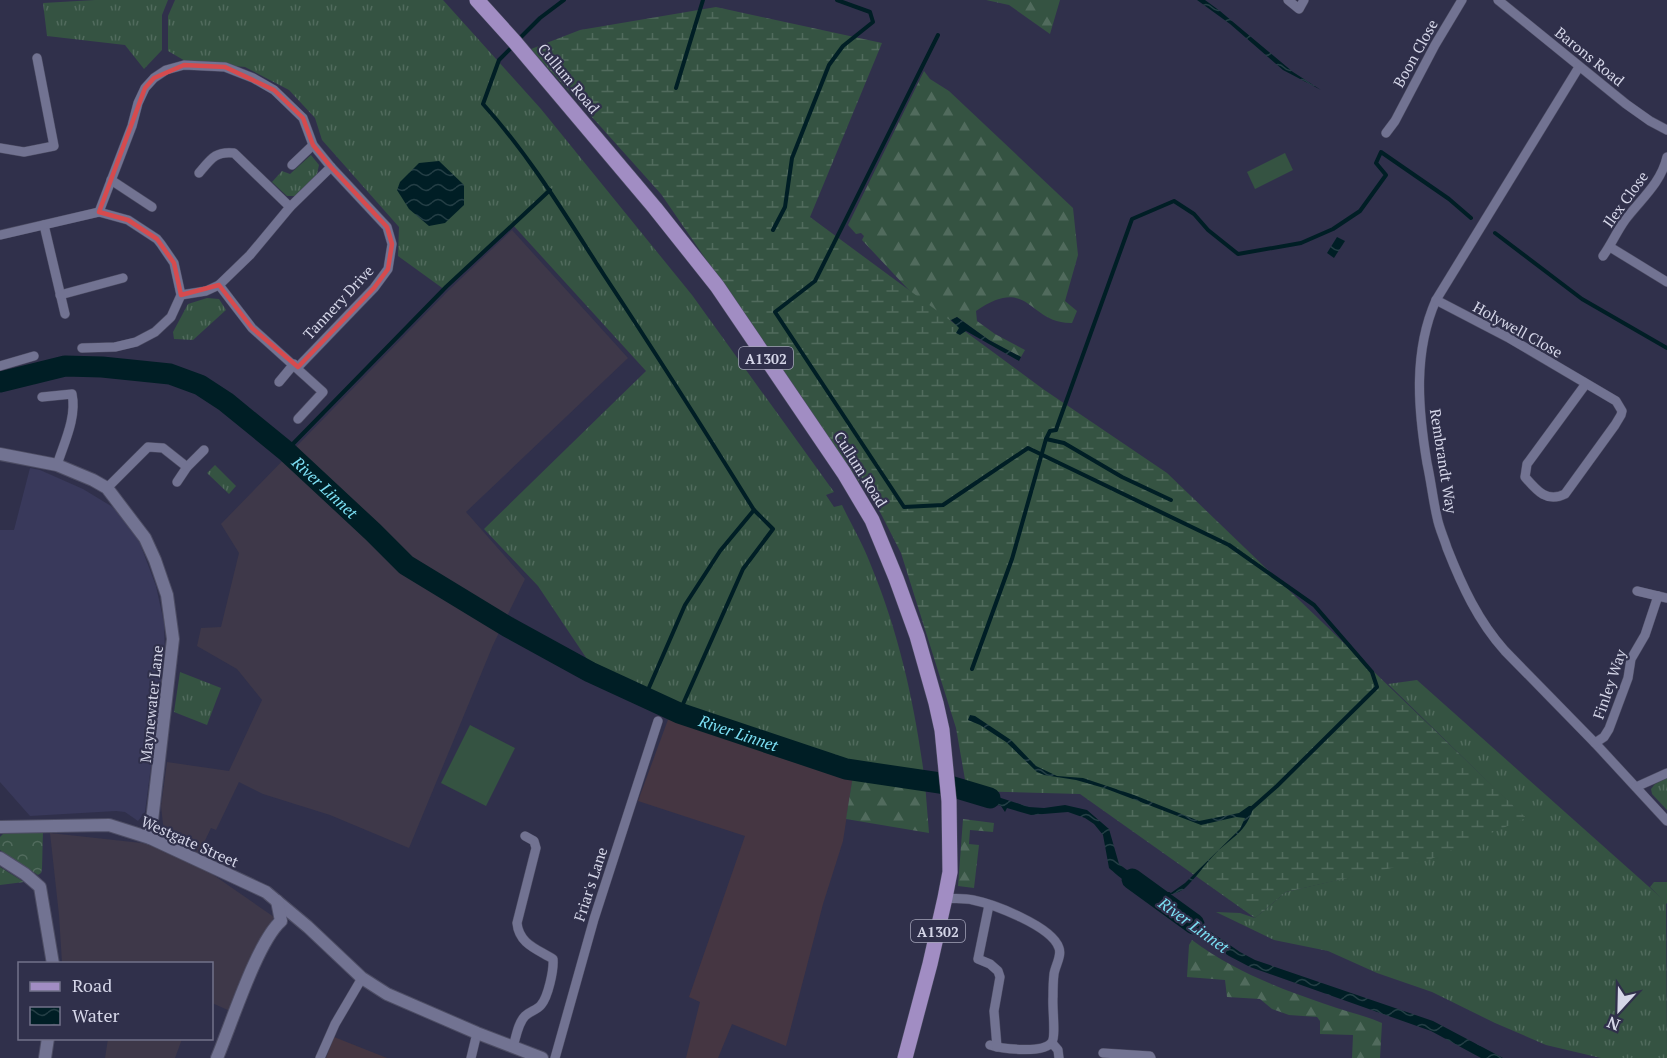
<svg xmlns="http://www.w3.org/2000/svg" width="1667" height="1058" font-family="'PT Serif',serif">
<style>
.built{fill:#39395b}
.industrial{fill:#3e3849}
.education{fill:#453642}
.grass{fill:url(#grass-tufts)}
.forest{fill:url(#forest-firs)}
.wetland{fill:url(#wetland-marsh)}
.park{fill:url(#park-crowns)}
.pitch{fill:#355342}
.water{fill:url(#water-waves)}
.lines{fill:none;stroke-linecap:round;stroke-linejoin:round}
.stream{stroke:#001e25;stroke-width:4}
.river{stroke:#001e25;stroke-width:21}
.minor-casing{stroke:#4d4d64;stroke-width:10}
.tertiary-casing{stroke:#4d4d64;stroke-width:14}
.primary-casing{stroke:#4d4d64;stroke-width:16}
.minor{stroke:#727392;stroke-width:9}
.tertiary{stroke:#727392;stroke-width:12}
.primary{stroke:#a18dc3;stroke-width:15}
.marked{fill:none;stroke:#d64b4e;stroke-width:4.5;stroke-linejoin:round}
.labels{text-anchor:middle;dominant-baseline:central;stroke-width:4.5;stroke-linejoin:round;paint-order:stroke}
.shield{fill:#30304b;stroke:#a4a4b9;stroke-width:1.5}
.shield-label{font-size:14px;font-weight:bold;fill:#d5d6e8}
.street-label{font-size:15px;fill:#d5d6e8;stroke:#30304b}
.water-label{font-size:16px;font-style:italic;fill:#7ce0f5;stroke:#30304b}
</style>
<defs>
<pattern id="grass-tufts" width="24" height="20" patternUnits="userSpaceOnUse" patternTransform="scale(1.5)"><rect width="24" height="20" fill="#355342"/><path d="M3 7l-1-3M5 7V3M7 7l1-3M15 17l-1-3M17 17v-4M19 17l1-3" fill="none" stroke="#516b5d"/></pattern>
<pattern id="forest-firs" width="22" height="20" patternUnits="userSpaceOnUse" patternTransform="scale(1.5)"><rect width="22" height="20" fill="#355342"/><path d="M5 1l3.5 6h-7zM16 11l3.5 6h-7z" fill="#516b5d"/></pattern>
<pattern id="wetland-marsh" width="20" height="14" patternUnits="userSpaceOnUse" patternTransform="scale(1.5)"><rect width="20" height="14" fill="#355342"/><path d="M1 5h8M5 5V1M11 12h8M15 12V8" fill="none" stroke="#516b5d"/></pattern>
<pattern id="park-crowns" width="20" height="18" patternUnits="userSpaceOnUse" patternTransform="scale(1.5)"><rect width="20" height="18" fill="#355342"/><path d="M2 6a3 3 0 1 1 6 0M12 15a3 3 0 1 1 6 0" fill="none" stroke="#516b5d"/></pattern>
<pattern id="water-waves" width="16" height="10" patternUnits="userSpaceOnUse" patternTransform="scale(1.5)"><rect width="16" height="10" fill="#001e25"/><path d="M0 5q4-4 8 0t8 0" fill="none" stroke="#243e45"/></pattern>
</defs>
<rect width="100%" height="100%" fill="#30304b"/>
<polygon class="built" points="30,468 40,470 83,489 111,506 121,515 139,541 156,586 164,623 165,658 145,812 138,821 125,812 116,811 30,816 0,782 0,530 14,530"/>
<g class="industrial">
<polygon points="512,230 628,358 466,512 525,579 493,645 409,848 330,815 263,794 239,782 216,830 211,828 199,853 168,839 163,824 161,806 167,762 229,771 262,700 237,669 197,646 201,628 221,627 239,553 221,524 447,292"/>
<polygon points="50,833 151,844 212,874 274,917 254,954 230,1011 212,1003 212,964 62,963 59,915"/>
<polygon points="108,1039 108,1038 182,1039 175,1058 105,1058"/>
</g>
<g class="education">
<polygon points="673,706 855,763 843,841 823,904 786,1046 732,1024 718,1058 686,1058 700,1002 689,997 745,836 638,801"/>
<polygon points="334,1037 387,1058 326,1058"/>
</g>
<g class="grass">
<polygon points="95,0 168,0 162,15 162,50 144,69 125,45 47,36 43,3"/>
<path d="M175 0H443L541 109 692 295 834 492 826 495 834 507 842 505C852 526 864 546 872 568 900 636 916 710 925 783L783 743 671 702 591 665 538 586 484 529 646 371 513 225 445 290 398 256 399 227 322 140 315 118 289 90 245 67 187 62 168 51V16Z"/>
<polygon points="311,155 319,165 317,174 297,196 287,196 272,182 282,171 290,174"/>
<polygon points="207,298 219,299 226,310 193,340 174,339 173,332 188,304"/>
<polygon points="215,465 236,486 229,494 207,473"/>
<polygon points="180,672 221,688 207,725 174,712"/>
<polygon points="1417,680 1666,902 1667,1058 1601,1058 1546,1045 1495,1023 1432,992 1377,973 1328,951 1274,940 1216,912 1240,913 1255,918 1286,892 1350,877 1525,818 1388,684"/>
<polygon points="1667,778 1667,810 1652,794 1651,789 1655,784"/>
</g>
<g class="forest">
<polygon points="986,0 1060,0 1050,34 1009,5"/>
<path d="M924 71 930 79 949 91 1073 208 1078 255 1065 301 1077 311 1072 323C1028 324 1030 274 976 311L977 321 995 334 1025 350 1021 357 989 340 957 317 944 324 936 319 862 240 864 236 861 233 856 234 848 225Z"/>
<polygon points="855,763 925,783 929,833 846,819"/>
<polygon points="963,819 994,823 993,832 970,830 969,844 979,845 974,888 958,886"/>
<polygon points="1654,882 1667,882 1667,904 1650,887"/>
<path d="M1192 940C1234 971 1276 987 1325 1004 1344 1011 1364 1015 1382 1023L1380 1058H1352L1353 1035 1320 1034V1021L1317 1017 1289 1015 1272 1009 1260 999 1227 997 1225 980 1187 977 1189 945Z"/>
</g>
<polygon class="wetland" points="716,7 882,43 810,217 1043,389 1167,473 1526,818 1431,859 1286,892 1255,918 1080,794 967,791 956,728 901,553 880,512 661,194 531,49 580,30"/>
<g class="park">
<polygon points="43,830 42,869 41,873 38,875 0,850 0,837 4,833"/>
<polygon points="0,867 24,882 0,885"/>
</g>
<g class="pitch">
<polygon points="1285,153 1293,170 1255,189 1247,172"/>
<polygon points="470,725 515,748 486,806 441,783"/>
</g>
<g class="water">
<polygon points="1197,0 1205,0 1220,11 1293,72 1321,90 1283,70 1230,24"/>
<polygon points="439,161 464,185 464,205 445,223 429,226 409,209 397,190 400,182 419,163"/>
<polygon points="1337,237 1345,241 1334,258 1327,253"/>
<polygon points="957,317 989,340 1021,357 1019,361 966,331 960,335 956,333 959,328 951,320"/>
<path d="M970 715 975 716 1011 740 1036 766 1057 776 1083 778 1134 795 1199 821 1239 813 1249 806H1254C1245 834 1234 835 1216 853 1205 864 1196 878 1184 889 1175 895 1159 898 1148 895 1138 893 1117 875 1109 868L1103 835 1094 824 1085 818 1068 812 1031 815 1007 808 1005 812 1001 806 964 794V786L1029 807 1044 808 1065 805 1087 810 1109 829 1119 864 1151 888 1168 895 1185 883 1240 829 1245 818 1236 817 1201 825 1104 788 1076 780 1044 775 1037 772 1006 742 980 725 968 720Z"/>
<polygon points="1155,907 1174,907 1240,952 1255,960 1433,1021 1503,1058 1481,1058 1431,1031 1250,967 1229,956"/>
</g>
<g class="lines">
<g class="stream">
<polyline points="938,35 815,281 775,312 904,507 943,505 1028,448 1229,545 1314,605 1372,672 1377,687 1277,786 1251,809"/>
<polyline points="518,40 540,18 564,0"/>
<path d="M513 46 499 60 483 104C530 156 566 216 604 275 655 352 705 431 754 510L773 529 743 569 679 713"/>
<polyline points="676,88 703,0"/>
<polyline points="773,230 785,207 792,158 829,65 843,46 873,22 870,12 837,0"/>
<polyline points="1495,233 1582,299 1667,348"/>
<polyline points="1046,439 1064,443 1122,477 1171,500"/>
<polyline points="286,451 446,287 550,190"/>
<polyline points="972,669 1012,559 1046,439 1050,431 1056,430 1058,424 1132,219 1174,201 1194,214 1208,230 1238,254 1301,243 1333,229 1360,211 1386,175 1376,163 1381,152 1449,199 1471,218"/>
<polyline points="644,699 685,605 720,551 754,510"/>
<polyline points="1158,897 1169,894"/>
</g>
<g class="river">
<path id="s1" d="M0 382 65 366 102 367 170 374 200 385 226 402 286 451 373 532 406 565 508 627 590 672 679 713 846 769 940 783 990 798"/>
<polyline points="1132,879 1194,924"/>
</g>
<defs>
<g id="minor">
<polyline points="1288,0 1299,9 1304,0"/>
<polyline points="1498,0 1626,104 1650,121 1667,130"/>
<path d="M1579 67 1436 300C1413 352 1418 409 1427 463 1431 481 1433 500 1437 517 1439 528 1444 538 1447 548 1462 586 1478 621 1505 651L1595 743 1667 821"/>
<polyline points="1386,133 1395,121 1435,45 1462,0"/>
<polyline points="0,148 24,152 54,146 37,58"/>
<polyline points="292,165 313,145"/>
<path d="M199 173C211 159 215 151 234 153L290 207"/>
<polyline points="111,180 152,207"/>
<polyline points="99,212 132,126 138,103 145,88 154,78 166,70 184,65 225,67 253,78 274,90 303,118 313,145 331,167 387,227 392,244 388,269 374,288 298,367"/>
<polyline points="44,225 65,314"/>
<polyline points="0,235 99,212 128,220 157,239 161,244 174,263 181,295 171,317 155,332 136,342 115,347 82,348"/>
<polyline points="1610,247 1667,282"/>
<path d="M1603 256C1611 245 1617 231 1625 220 1641 199 1661 183 1667 157"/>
<polyline points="219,285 252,328 323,392 298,419"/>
<polyline points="60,295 123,278"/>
<polyline points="181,295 206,291 219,285 250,255 290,207 331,167"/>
<path d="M1436 300 1509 338 1616 401 1622 411 1621 415 1615 425 1565 494C1547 503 1537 491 1525 477L1527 464 1585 385"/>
<polyline points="0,366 34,356"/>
<polyline points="279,382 294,364"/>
<path d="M42 397 72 394C77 417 64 443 57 465"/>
<polyline points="177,482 187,467 204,450"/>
<polyline points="107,488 148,447 163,448 187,467"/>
<polyline points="1637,591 1658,596"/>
<polyline points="1595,743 1604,737 1609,729 1628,678 1631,659 1645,635 1658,596 1667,598"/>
<polyline points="1636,787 1667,773"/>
<path d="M945 898C954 899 964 898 973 900 993 904 1052 926 1059 948 1062 956 1055 966 1054 974 1053 982 1053 989 1053 997 1052 1006 1056 1036 1052 1042 1044 1054 1002 1049 990 1045"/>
<polyline points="989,905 978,959 990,964 998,971 1000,977 994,1011 997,1047"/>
<polyline points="1052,1043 1058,1050 1059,1058"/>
<path d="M513 1047C516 1037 518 1023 525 1016 530 1011 537 1010 541 1005 548 997 554 970 553 959 537 949 519 944 517 923L536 848 534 841 525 836"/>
<polyline points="1103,1053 1150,1056 1151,1058"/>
<polyline points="320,1058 335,1024 362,978"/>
<polyline points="471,1058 477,1033"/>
<polyline points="555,1058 594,919 658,721"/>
</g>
<g id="tertiary">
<polyline points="0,454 57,465 93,480 107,488 145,538 155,560 167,595 173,639 150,838"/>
<polyline points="0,827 109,825 150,838 266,892 308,927 362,978 387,994 477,1033 542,1058"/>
<polyline points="0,858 25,874 40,887 53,964"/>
<polyline points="45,1058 48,1038"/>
<path d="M217 1058C231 1025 257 942 281 921L277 901"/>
</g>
<polyline id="primary" points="477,0 514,41 655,208 717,286 844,473 872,520 896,578 917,636 936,703 942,730 949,801 950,872 945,898 930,964 905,1058"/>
</defs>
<use href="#minor" class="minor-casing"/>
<use href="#tertiary" class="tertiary-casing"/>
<use href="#primary" class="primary-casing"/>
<use href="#minor" class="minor"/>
<use href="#tertiary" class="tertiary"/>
<use href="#primary" class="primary"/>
</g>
<path class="marked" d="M184 65 225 67 274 90 303 118 313 145 331 167 387 227 392 244 388 269 374 288 298 367 252 328 219 285 181 295 174 263 157 239 128 220 99 212 145 88 154 78Z"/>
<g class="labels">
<g class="shield">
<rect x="739" y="347" width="54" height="22" rx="4.5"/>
<rect x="911" y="920" width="54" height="22" rx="4.5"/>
</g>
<g class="shield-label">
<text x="766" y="358">A1302</text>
<text x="938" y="931">A1302</text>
</g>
<g class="street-label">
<text transform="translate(1415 53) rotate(-61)">Boon Close</text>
<text transform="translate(1590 56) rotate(39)">Barons Road</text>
<text transform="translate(569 78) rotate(50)">Cullum Road</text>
<text transform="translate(1625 199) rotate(-54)">Ilex Close</text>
<text transform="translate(338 302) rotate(-47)">Tannery Drive</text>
<text transform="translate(1518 329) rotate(29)">Holywell Close</text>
<text transform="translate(1444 461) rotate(81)">Rembrandt Way</text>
<text transform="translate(861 469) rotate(58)">Cullum Road</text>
<text transform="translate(1609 684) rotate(-71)">Finley Way</text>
<text transform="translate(151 704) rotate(-84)">Maynewater Lane</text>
<text transform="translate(190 841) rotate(24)">Westgate Street</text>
<text transform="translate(590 884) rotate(-72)">Friar's Lane</text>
</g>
<g class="water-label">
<text stroke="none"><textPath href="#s1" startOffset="366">River Linnet</textPath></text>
<text stroke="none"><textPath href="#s1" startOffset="852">River Linnet</textPath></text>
<text transform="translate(1194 925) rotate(36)">River Linnet</text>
</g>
</g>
<rect x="18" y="962" width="195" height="78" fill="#30304b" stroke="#72728a" stroke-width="1.5"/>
<rect x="30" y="982" width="30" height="9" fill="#a18dc3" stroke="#72728a" stroke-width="1.5"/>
<text x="72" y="992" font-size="18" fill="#d5d6e8">Road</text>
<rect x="30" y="1007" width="30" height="18" fill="url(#water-waves)" stroke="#72728a" stroke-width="1.5"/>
<text x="72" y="1022" font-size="18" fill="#d5d6e8">Water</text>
<g transform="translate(1619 1010) rotate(202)" stroke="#30304b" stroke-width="4.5" paint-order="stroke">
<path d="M0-4.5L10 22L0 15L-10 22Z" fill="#d5d6e8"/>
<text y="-9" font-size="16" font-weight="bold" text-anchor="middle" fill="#d5d6e8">N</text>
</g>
</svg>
